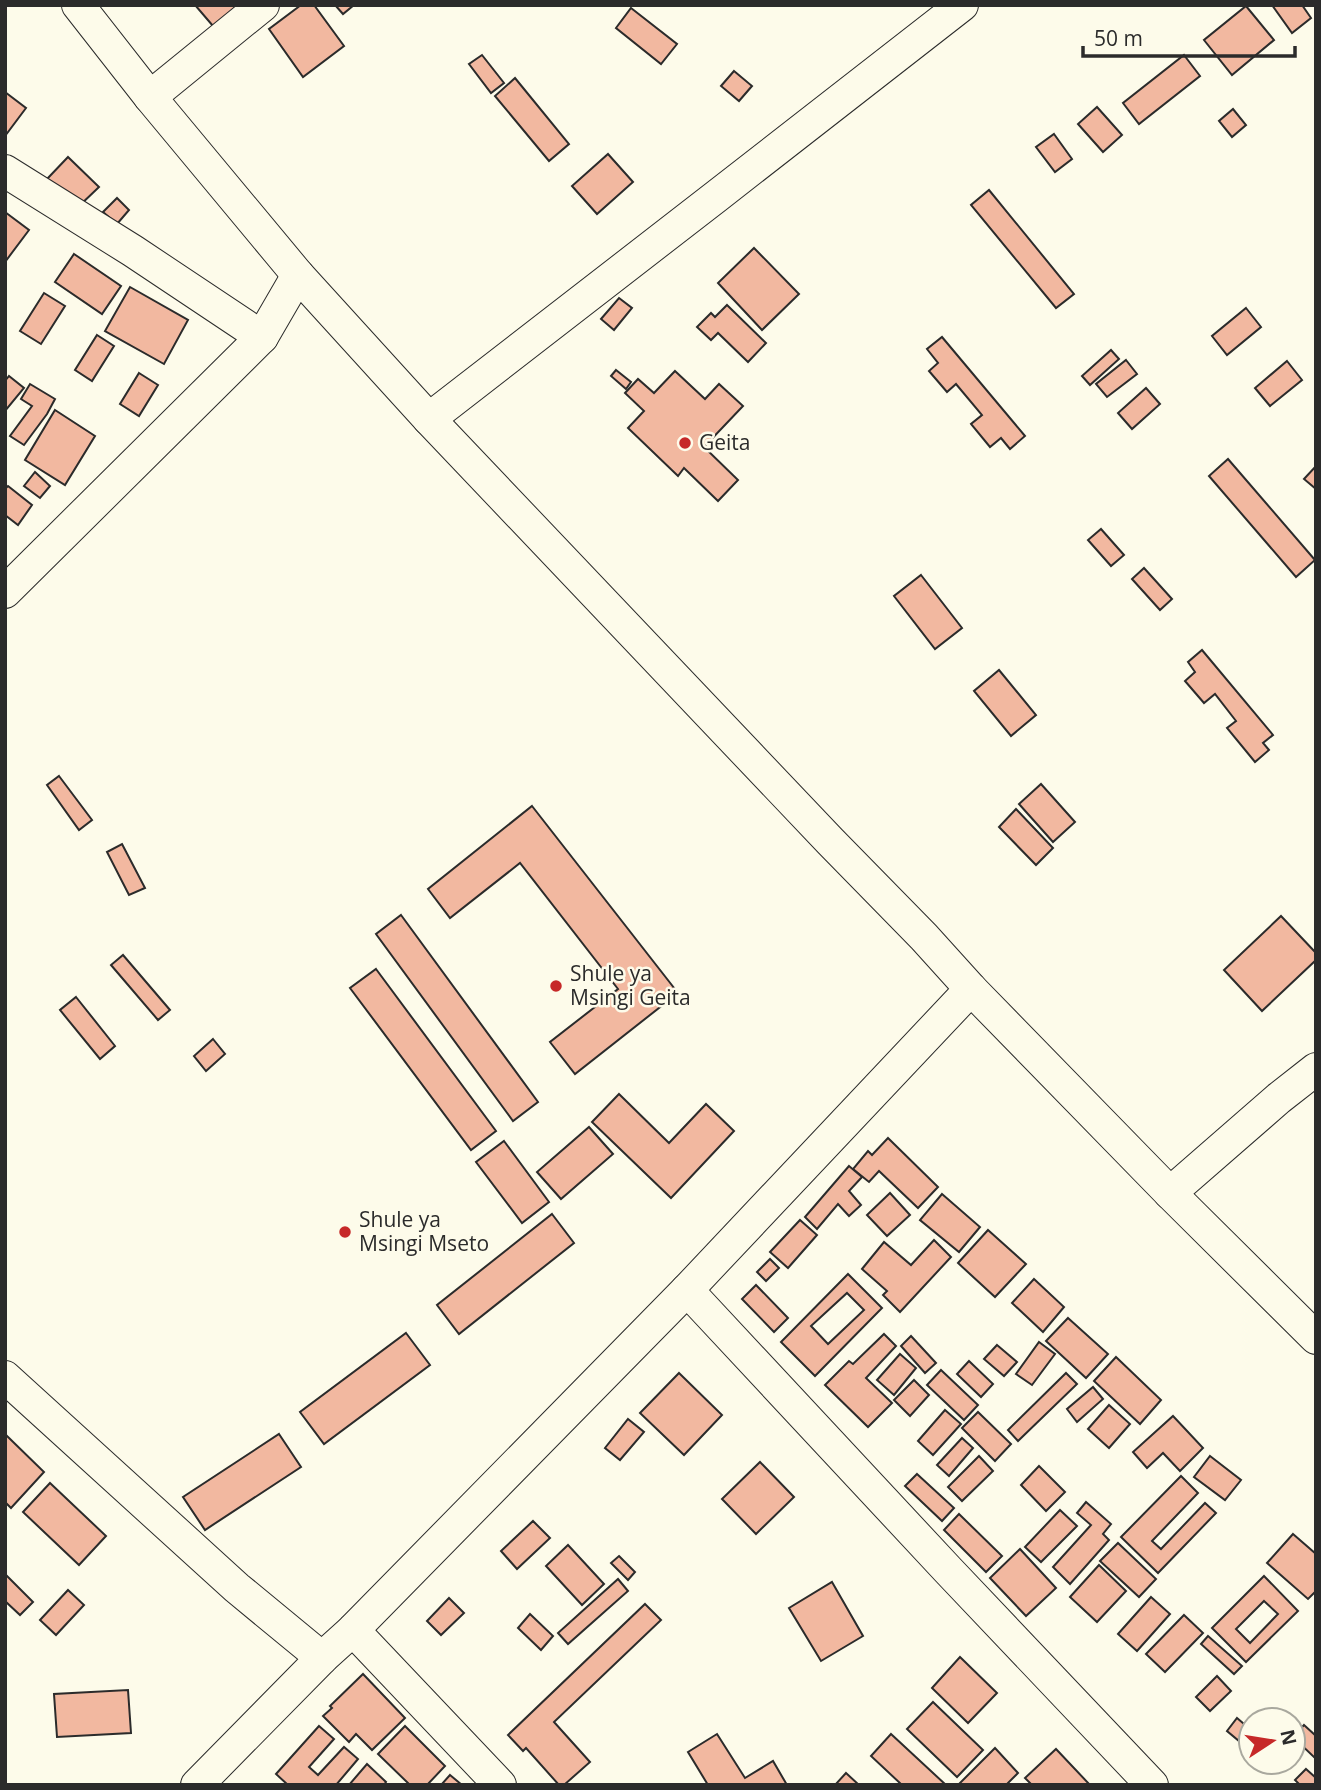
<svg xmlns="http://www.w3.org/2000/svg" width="1321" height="1790" font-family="'Open Sans',sans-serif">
	<rect width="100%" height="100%" fill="#fdfbea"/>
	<g fill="#f2b8a0" stroke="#2b2b2b" stroke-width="2" fill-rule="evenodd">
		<path d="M195,5h38l8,9 -22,19z"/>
		<path d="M301,5h13l30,41 -41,31 -34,-48z"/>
		<path d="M335,5h19l-11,9z"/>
		<path d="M1272,5h30l9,13 -19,15z"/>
		<path d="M1246,6l28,34 -42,35 -28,-35z"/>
		<path d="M631,8l46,36 -16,20 -45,-36z"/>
		<path d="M482,55l22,28 -13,10 -22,-29z"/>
		<path d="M1184,55l16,21 -61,48 -16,-21z"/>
		<path d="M734,71l18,15 -13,15 -18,-15z"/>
		<path d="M515,78l54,66 -20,17 -54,-65z"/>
		<path d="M5,92l21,16 -21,28z"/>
		<path d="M1097,107l25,28 -19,17 -25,-28z"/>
		<path d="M1233,109l13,16 -14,12 -13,-16z"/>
		<path d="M1054,134l18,25 -17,13 -19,-25z"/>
		<path d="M608,154l25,28 -36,32 -25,-28z"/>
		<path d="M68,157l31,30 -22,21 -30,-29z"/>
		<path d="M989,190l85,104 -18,14 -85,-103z"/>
		<path d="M117,198l12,12 -12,14 -14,-12z"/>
		<path d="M5,212l24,18 -24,32z"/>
		<path d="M754,248l45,46 -37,36 -44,-47z"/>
		<path d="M74,254l47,32 -19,28 -47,-32z"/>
		<path d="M130,287l58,33 -24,44 -59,-33z"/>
		<path d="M44,293l21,13 -24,38 -21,-13z"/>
		<path d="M619,298l13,10 -18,22 -13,-11z"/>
		<path d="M727,305l39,38 -18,19 -30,-29 -7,7 -14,-13 14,-14 4,4z"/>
		<path d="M1246,308l15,19 -34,28 -15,-19z"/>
		<path d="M97,335l17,11 -22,35 -17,-11z"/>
		<path d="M942,337l83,99 -15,13 -9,-11 -11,9 -19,-23 11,-9 -26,-31 -9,8 -18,-21 9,-8 -11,-14z"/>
		<path d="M1111,350l8,9 -29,26 -8,-9z"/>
		<path d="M1126,360l11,14 -30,23 -11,-13z"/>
		<path d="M1287,361l15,19 -32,26 -15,-18z"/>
		<path d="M616,370l15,12 -5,7 -15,-13z"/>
		<path d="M675,371l30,28 14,-15 24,22 -39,41 34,33 -20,21 -34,-33 -6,8 -50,-48 16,-17 -19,-18 13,-14 16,14z"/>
		<path d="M139,373l19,12 -19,31 -19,-12z"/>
		<path d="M9,376l15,12 -19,23v-30z"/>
		<path d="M30,384l25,15 -8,15 -23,31 -14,-9 22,-30 -11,-7z"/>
		<path d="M1146,388l14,16 -28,25 -14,-16z"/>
		<path d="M55,410l40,26 -30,49 -40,-25z"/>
		<path d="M1228,459l87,101 -19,17 -87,-101z"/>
		<path d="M1316,466v23l-12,-10z"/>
		<path d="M35,472l15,14 -10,12 -16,-12z"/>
		<path d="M8,486l24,19 -14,20 -13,-10v-26z"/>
		<path d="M1101,529l23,26 -13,11 -23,-26z"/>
		<path d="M1144,568l28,31 -12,11 -28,-31z"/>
		<path d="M921,575l41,53 -27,21 -41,-53z"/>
		<path d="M1202,650l71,85 -10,8 6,7 -14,12 -28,-34 9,-7 -21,-27 -11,9 -19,-22 10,-9 -7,-10z"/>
		<path d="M999,670l37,45 -25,21 -37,-45z"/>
		<path d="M59,776l33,44 -13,10 -32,-45z"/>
		<path d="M1041,784l34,38 -22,20 -34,-38z"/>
		<path d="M532,806l146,187 -103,81 -25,-32 68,-53 -98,-126 -70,55 -22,-29z"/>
		<path d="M1016,809l37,39 -17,17 -37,-38z"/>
		<path d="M122,844l23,44 -16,7 -22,-43z"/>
		<path d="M401,915l137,187 -25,19 -137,-187z"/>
		<path d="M1281,916l35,37v7l-54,51 -38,-41z"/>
		<path d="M123,955l47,55 -12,10 -47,-55z"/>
		<path d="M376,969l120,162 -25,19 -121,-162z"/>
		<path d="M76,997l39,49 -15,13 -40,-49z"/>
		<path d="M213,1039l12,15 -19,17 -12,-15z"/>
		<path d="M619,1094l50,49 37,-39 28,27 -63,67 -79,-76z"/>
		<path d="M589,1127l24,27 -52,45 -24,-27z"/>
		<path d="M888,1138l50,49 -20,21 -39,-37 -10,11 -16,-13 15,-18 4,4z"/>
		<path d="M504,1141l45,61 -27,21 -46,-61z"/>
		<path d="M849,1166l13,11 -13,14 12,14 -12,11 -11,-12 -21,25 -12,-12z"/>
		<path d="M890,1193l20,22 -23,21 -20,-21z"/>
		<path d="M942,1194l38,33 -21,25 -39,-32z"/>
		<path d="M552,1214l22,29 -115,91 -22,-29z"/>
		<path d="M800,1220l17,15 -29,33 -18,-16z"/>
		<path d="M988,1230l38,34 -31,33 -37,-34z"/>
		<path d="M934,1240l17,17 -51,55 -17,-17 4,-4 -25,-22 22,-27 27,23z"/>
		<path d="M770,1259l9,9 -13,13 -9,-9z"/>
		<path d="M848,1274l34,34 -67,68 -34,-34zM847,1293l17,17 -36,34 -17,-18z"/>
		<path d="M1034,1279l30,28 -21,25 -31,-29z"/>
		<path d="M756,1285l32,33 -14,14 -32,-33z"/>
		<path d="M1068,1318l40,36 -22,24 -40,-37z"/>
		<path d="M406,1333l24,32 -106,79 -24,-32z"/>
		<path d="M884,1334l12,12 -30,32 26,25 -24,24 -43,-42 24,-24 4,3z"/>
		<path d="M911,1336l25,27 -11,10 -24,-27z"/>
		<path d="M1039,1342l16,12 -23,31 -16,-11z"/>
		<path d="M997,1345l20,17 -13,14 -20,-17z"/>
		<path d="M900,1354l16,14 -22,27 -17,-15z"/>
		<path d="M1116,1357l45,43 -21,24 -46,-43z"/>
		<path d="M969,1361l24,23 -12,13 -24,-23z"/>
		<path d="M941,1370l37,35 -14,15 -37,-35z"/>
		<path d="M679,1373l43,42 -38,40 -44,-42z"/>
		<path d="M1066,1373l11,11 -59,57 -10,-11z"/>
		<path d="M914,1380l15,15 -19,21 -16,-16z"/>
		<path d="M1093,1387l10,12 -26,23 -10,-13z"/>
		<path d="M1109,1405l21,19 -21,24 -21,-19z"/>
		<path d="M945,1410l16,14 -28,31 -15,-14z"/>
		<path d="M978,1412l33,32 -16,17 -33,-33z"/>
		<path d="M1173,1416l30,32 -23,23 -17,-18 -16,15 -14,-16z"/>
		<path d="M628,1419l16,13 -24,28 -15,-12z"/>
		<path d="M279,1434l22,33 -96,63 -22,-33z"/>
		<path d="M7,1436l37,36 -33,36 -6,-6v-64z"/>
		<path d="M962,1438l11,10 -24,28 -12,-11z"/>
		<path d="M979,1456l14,15 -31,30 -14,-14z"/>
		<path d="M1210,1456l31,24 -16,20 -31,-23z"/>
		<path d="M760,1462l34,35 -38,37 -34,-35z"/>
		<path d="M1039,1466l26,26 -19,19 -25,-26z"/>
		<path d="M917,1474l37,34 -12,13 -37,-35z"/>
		<path d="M1181,1476l17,17 -46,48 9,8 44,-46 11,10 -58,60 -37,-36z"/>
		<path d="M50,1483l56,53 -27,29 -56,-53z"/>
		<path d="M1086,1502l25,22 -8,10 6,6 -39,44 -17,-17 38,-42 -14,-12z"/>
		<path d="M1060,1510l17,16 -36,36 -16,-15z"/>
		<path d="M959,1514l43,42 -16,16 -42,-42z"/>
		<path d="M533,1521l17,17 -33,31 -16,-18z"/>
		<path d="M1293,1534l23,20v37l-8,8 -41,-36z"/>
		<path d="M1118,1543l38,36 -17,18 -39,-36z"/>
		<path d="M568,1545l36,39 -22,21 -36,-39z"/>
		<path d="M1020,1549l36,39 -30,28 -36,-38z"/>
		<path d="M619,1556l16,16 -7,8 -17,-17z"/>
		<path d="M1099,1565l27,26 -29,31 -27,-25z"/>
		<path d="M5,1574l28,28 -13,13 -15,-14z"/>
		<path d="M1264,1576l34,35 -52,51 -34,-34zM1264,1601l14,13 -28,29 -14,-14z"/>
		<path d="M618,1579l10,12 -60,53 -10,-11z"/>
		<path d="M832,1582l31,54 -42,25 -32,-53z"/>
		<path d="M68,1590l16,15 -28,30 -16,-15z"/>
		<path d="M1151,1597l19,17 -33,37 -19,-17z"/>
		<path d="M449,1598l15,15 -23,22 -14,-14z"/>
		<path d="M645,1604l16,16 -107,102 36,40 -26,23h-5l-33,-37 -3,3 -15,-16z"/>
		<path d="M530,1614l23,22 -12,14 -23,-22z"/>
		<path d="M1184,1615l19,18 -38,39 -19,-18z"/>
		<path d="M1208,1636l34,30 -8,8 -33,-30z"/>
		<path d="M960,1657l37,36 -29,30 -36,-35z"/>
		<path d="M363,1674l42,44 -33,32 -16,-16 -7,8 -26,-26 9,-8 -2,-2z"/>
		<path d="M1217,1676l14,15 -21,20 -14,-14z"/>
		<path d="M128,1690l3,43 -74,4 -3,-43z"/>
		<path d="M933,1702l50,48 -26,27 -50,-48z"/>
		<path d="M1237,1718l14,12v21l-24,-20z"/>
		<path d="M1304,1725l12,11v23l-23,-22z"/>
		<path d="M319,1726l15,13 -25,28 9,8 26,-28 14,12 -22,26h-48l-12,-11z"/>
		<path d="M405,1726l40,40 -18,19h-17l-32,-31z"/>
		<path d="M717,1734l28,44 28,-17 14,24h-79l-20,-33z"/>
		<path d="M891,1734l55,51h-44l-31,-29z"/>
		<path d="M995,1748l23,25 -12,12h-48z"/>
		<path d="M1056,1749l34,36h-58l-7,-7z"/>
		<path d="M367,1764l19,18 -2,3h-35z"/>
		<path d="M1306,1769l10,9v7h-16l-5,-5z"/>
		<path d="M846,1773l13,12h-24z"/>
		<path d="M450,1775l12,10h-21z"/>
	</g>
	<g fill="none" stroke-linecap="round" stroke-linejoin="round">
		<g stroke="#2b2b2b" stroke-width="34">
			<g id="minor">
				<path d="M78,5l72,92 148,178 131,144 401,422 94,96 47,52 199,204 146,145"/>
				<path d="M150,97l113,-92"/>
				<path d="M5,171l128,80 129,86"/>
				<path d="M429,419c179,-137 355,-276 533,-414"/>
				<path d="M5,592l257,-255 36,-62"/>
				<path d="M1170,1193l109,-95 37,-29"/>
				<path d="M687,1290l261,280 204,215"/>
				<path d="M5,1377l232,211 85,70"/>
				<path d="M353,1630l147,155"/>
				<path d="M197,1785l125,-127 31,-28 334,-340 284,-301"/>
			</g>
		</g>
		<use href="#minor" stroke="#fdfbea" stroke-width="32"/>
	</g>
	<g fill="#c62828" stroke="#fdfbea" stroke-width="2.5">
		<circle cx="685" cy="443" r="7"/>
		<circle cx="556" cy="986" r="7"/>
		<circle cx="345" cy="1232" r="7"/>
	</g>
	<g text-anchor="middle" stroke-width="5" stroke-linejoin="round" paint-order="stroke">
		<g font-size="21" fill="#2b2b2b" stroke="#fdfbea" text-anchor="start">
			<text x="699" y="450">Geita</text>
			<text x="570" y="981">Shule ya<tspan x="570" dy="24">Msingi Geita</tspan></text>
			<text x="359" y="1227">Shule ya<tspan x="359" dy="24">Msingi Mseto</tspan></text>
		</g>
	</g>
	<rect width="1321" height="1790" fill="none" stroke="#2b2b2b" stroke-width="14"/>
	<g transform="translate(1272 1741) rotate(78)"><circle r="33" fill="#fdfbea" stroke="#a9a89e" stroke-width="2"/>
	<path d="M0-5L12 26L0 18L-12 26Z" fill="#c62828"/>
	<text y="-10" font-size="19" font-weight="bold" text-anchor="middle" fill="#2b2b2b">N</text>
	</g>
	<path d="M1083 46v10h212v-10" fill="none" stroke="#2b2b2b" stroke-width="3.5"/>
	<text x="1094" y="46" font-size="21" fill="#2b2b2b" stroke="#fdfbea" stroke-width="5" paint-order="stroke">50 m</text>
</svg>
